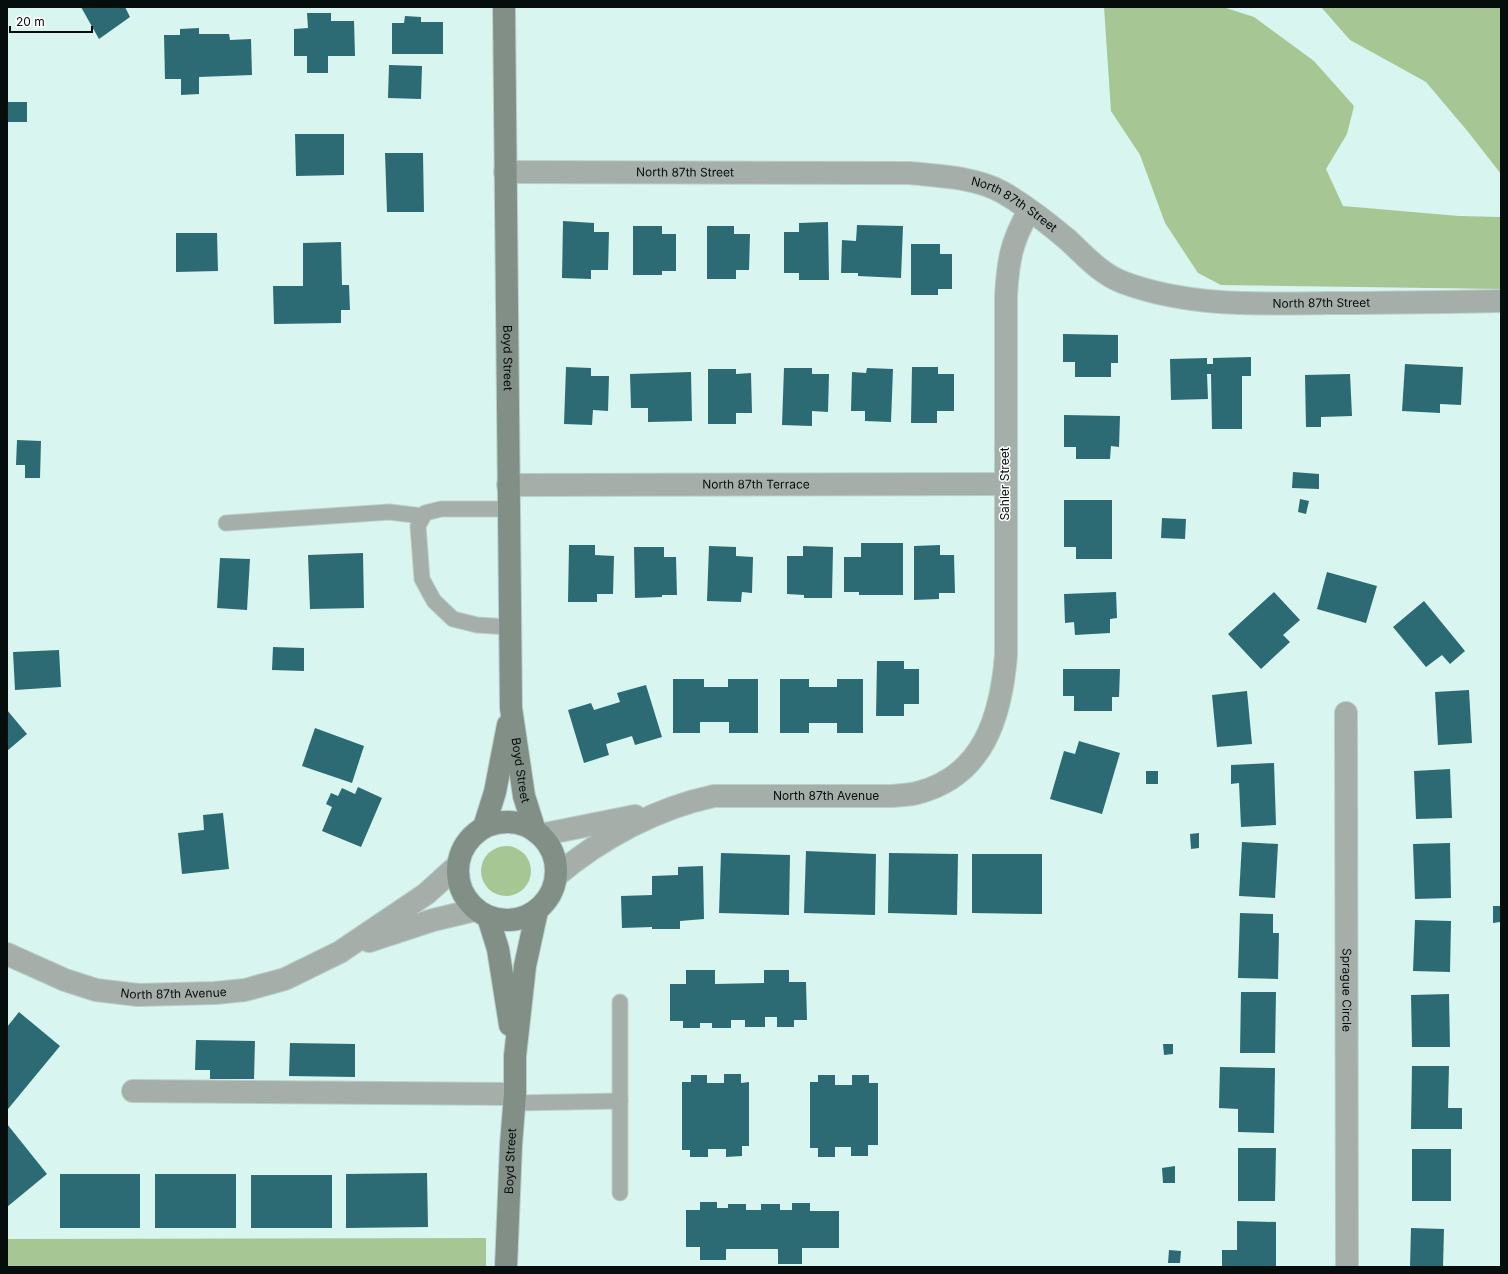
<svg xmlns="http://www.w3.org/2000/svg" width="1508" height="1274" font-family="Inter,sans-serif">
	<rect width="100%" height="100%" fill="#d9f5f0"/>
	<g fill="#a6c794">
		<path d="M1104,7h119l31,10 60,44 40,45 -7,28 -21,35 17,37 116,10 42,1v72l-280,-4 -23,-12 -33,-50 -25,-68 -29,-44z"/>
		<path d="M1321,7h180v167l-32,-41 -43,-51 -76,-42z"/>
		<circle cx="506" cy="871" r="25"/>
		<path d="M486,1238v29h-479v-28z"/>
	</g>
	<g fill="#2c6b73">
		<path d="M81,7h44l5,10 -31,22z"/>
		<path d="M307,13h24v8h23l1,35h-27v17h-21v-17h-13v-27l14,-1z"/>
		<path d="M405,16l16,1v5h22v32h-51v-31h12z"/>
		<path d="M199,28v6h30l1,6 21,-1 1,36 -53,2v17l-18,1v-16h-16l-1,-44h16v-6z"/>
		<path d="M389,65l33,1 -1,33 -33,-1z"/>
		<rect x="7" y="102" width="20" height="20"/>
		<path d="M295,134h49v41l-48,1z"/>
		<path d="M385,153h38l1,59h-37z"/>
		<path d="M563,221l31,2v9h15l-1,38h-17v9l-29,-1z"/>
		<path d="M828,222l1,58h-30v-7h-15v-41h15v-9z"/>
		<path d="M857,225l46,1 -2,52 -43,-2v-3h-17l1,-33 14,1z"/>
		<path d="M633,226h29v8h14v37h-14v4h-29z"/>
		<path d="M707,226h27v8h16l-1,36h-13v9h-29z"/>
		<path d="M176,233h41l1,38 -42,1z"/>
		<path d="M341,242l1,43h7l1,25h-9v13l-67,1 -1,-38h30v-43z"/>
		<path d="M911,244h29v10h12v35h-14v6h-27z"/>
		<path d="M1063,334l55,1v28h-7v14h-36v-15h-12z"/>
		<path d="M1251,357v19h-9v53h-30l-1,-55h-4l1,25 -37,1 -1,-41 37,-1v6h6v-6z"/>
		<path d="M1405,364l58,3 -2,38 -21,-1v9l-38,-2z"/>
		<path d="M566,367l25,1v8h18l-1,35 -15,-1 -1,15 -28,-1z"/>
		<path d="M912,367h26v7h16v37h-17v12h-26z"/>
		<path d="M784,368h28v6h17l-1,38 -16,-1v15l-30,-1z"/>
		<path d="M867,368l26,1 -2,53 -26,-1v-10h-14l1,-39 14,1z"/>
		<path d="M708,369h28v5l15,-1 1,40h-16v11h-28z"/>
		<path d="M691,372l1,49 -44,1v-14h-17l-1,-34z"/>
		<path d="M1350,374l2,42 -31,1v10h-15l-1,-52z"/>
		<path d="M1064,415l56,1 -1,31 -8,-1 -1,13h-34v-12h-12z"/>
		<path d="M17,440l24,1 -1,37h-15v-13h-9z"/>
		<path d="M1293,472l26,2v15l-27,-1z"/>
		<path d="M1300,499l9,2 -3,13 -8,-2z"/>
		<path d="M1064,500h48v59h-36v-12h-12z"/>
		<path d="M1162,518l24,1 -1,20 -24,-1z"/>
		<path d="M861,543h42v52h-44v-3h-15v-35h17z"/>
		<path d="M569,545h26v10l19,1 -1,38h-16v8h-29z"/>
		<path d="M940,545v10h14l1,38h-16v6l-25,1v-54z"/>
		<path d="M709,546l27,1v9l17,1 -1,36 -10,-1 -1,10 -34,-1z"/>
		<path d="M803,546l30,1 -1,51h-28v-3l-17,-1v-38h16z"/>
		<path d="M634,547h30v10h12l1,38h-15v2l-27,1z"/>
		<path d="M363,553l1,55 -54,1 -2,-54z"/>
		<path d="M220,558l30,1 -3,51 -30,-2z"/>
		<path d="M1327,572l50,14 -11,37 -49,-14z"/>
		<path d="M1116,592l1,26 -7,1v14l-35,2 -1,-13 -9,1 -1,-29z"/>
		<path d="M1274,592l26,28 -17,15 7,7 -29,27 -33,-35z"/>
		<path d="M1424,601l41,50 -15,13 -8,-9 -16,12 -33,-40z"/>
		<path d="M273,647l31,1v23l-32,-1z"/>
		<path d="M59,650l2,37 -46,3 -2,-38z"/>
		<path d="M877,661h27v8h15v35h-15v12h-28z"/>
		<path d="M1063,669h57l-1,28h-7v14h-38v-15h-11z"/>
		<path d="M673,679h31v8h24v-8h30v54h-29v-11h-29v11h-27z"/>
		<path d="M780,679h29v8h28v-8h26v54h-26v-10h-28v10h-29z"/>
		<path d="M646,685l16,52 -27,8 -3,-9 -26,8 3,11 -25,8 -16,-53 23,-7 3,7 26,-8 -3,-9z"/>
		<path d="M1469,690l3,53 -34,2 -3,-53z"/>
		<path d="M1247,691l5,53 -35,3 -5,-52z"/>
		<path d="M7,710l20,24 -20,17z"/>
		<path d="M315,728l49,18 -12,37 -50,-17z"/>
		<path d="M1079,741l41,12 -18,61 -52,-15 14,-48 11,3z"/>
		<path d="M1274,763l2,62 -35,2 -2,-44 -8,1v-19z"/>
		<path d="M1450,769l2,49 -36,1 -2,-48z"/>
		<rect x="1146" y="771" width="12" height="13"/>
		<path d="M358,787l24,11 -21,49 -39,-16 10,-24 -6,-3 5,-11 7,3 4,-8 13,6z"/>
		<path d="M223,813l6,56 -47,5 -4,-41 26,-3 -1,-15z"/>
		<path d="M1199,833v15l-8,1 -1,-15z"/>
		<path d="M1242,842l36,2 -3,54 -36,-2z"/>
		<path d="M1450,843l1,55 -36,1 -2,-55z"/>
		<path d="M806,851l70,3 -1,61 -71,-2z"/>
		<path d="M721,853l69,2 -1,60 -70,-2z"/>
		<path d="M889,853l69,1 -1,61 -69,-2z"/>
		<path d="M972,854h70v60l-70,-1z"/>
		<path d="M703,866l1,53 -24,2v8h-28v-2l-30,1 -1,-32 31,-1v-19l26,-1v-8z"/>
		<path d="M1493,906h7v16l-7,1z"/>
		<path d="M1240,913l33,1v19h6l-1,46 -40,-1z"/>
		<path d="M1415,920l36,1 -1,51 -37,-1z"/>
		<path d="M686,970h29v14l49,-1v-13h25v12h17l1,38h-13v7h-17v-10h-12v10h-20v-7h-14v8h-19v-5h-12v5h-17v-7h-13v-37h16z"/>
		<path d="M1241,992h35l-1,61h-35z"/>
		<path d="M1449,994l1,53h-38l-1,-52z"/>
		<path d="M19,1012l41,34 -52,63 -1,-82z"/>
		<path d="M196,1040l59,1 -1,38h-44v-9h-15z"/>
		<path d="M290,1043l65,1v33l-66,-1z"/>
		<path d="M1163,1044h10v10l-9,1z"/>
		<path d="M1412,1066h37l-1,42h14v21h-51z"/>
		<path d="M1220,1067l55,1 -1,65 -36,-1v-23l-19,-1z"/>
		<path d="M724,1074h17v9l8,-1v64h-7v10l-16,1v-8h-18v8h-18v-7h-8v-68h9v-7h16v8h17z"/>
		<path d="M818,1075h17v10h17v-10h17v8h9v62h-10v11h-17v-9h-16v10h-17v-9h-8v-66h8z"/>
		<path d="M7,1124l40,50 -40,33z"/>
		<path d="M1238,1148h38l-1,53h-37z"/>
		<rect x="1412" y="1149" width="39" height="52"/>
		<path d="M1175,1166v17h-12l-1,-15z"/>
		<path d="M427,1173l1,54 -82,1v-54z"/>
		<rect x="60" y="1174" width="80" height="54"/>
		<rect x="155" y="1174" width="81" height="54"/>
		<rect x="251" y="1175" width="81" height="53"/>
		<path d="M700,1202h17v6h11v-4h18v6h15v-6h19v6h12v-7h18v8h29v37h-37v16h-24v-15h-52v11h-26v-13h-14v-37h14z"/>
		<path d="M1237,1221l39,1v45h-54v-17h15z"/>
		<path d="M1411,1228l33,1 -1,38h-33z"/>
		<path d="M1169,1250l12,1 -1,12h-12z"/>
	</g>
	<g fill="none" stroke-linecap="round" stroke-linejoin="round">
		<g stroke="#b7d0cc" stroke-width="17">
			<g id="lane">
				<path d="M509,509h-68l-16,4 -7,13 4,53 12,22 19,18 24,6 33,2"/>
				<path d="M226,523l163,-11 34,4"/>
				<path d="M620,1002v191"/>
				<path d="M514,1103l106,-2"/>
			</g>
		</g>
		<g stroke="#b7d0cc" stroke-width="24">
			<g id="street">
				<path id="s1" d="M505,172l404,1c30,3 66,4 93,19 21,12 47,32 66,48 16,15 33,34 54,42 66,25 137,22 206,21 57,0 115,-1 173,-2"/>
				<path id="s2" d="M508,485l497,-1"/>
				<path id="s3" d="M1346,713l1,554"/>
				<path d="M540,835l95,-19"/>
				<path id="s4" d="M556,876c45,-38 101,-68 158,-80h178c8,-1 17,-1 25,-3 67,-17 84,-77 89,-138v-359c2,-35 5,-54 23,-85"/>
				<path d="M369,941l64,-21 42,-10"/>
				<path id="s5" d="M7,954l58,26 31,10 42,5 77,-2 30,-3 40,-11 55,-27 86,-58 31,-28"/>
				<path d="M133,1091l382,3"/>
			</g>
		</g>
		<g stroke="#b7d0cc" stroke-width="24">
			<g id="secondary">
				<path id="s6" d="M504,7l7,701 13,88 11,35"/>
				<circle cx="507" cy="871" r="49"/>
				<path d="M484,827l11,-35 13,-67"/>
				<path d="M488,917l10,32 12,76"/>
				<path id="s7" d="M506,1267l5,-122 4,-51v-38l10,-90 12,-55"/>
			</g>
		</g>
		<use href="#lane" stroke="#a5aea8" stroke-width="15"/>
		<use href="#street" stroke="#a5aea8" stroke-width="22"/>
		<use href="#secondary" stroke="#818f87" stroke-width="22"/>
	</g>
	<g text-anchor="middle" stroke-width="3" stroke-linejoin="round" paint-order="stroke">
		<g font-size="12" fill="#050e0d" stroke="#fff">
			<text dy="4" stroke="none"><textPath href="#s1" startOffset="180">North 87th Street</textPath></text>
			<text dy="4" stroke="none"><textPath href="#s1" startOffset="516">North 87th Street</textPath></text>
			<text dy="4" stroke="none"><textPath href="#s1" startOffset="852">North 87th Street</textPath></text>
			<text dy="4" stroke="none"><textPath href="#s6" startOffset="351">Boyd Street</textPath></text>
			<text transform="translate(1005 484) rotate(-90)" y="4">Sahler Street</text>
			<text dy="4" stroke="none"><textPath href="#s2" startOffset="248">North 87th Terrace</textPath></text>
			<text dy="4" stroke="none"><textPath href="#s6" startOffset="764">Boyd Street</textPath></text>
			<text dy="4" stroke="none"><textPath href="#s4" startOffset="291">North 87th Avenue</textPath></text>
			<text dy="4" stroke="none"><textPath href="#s3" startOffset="277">Sprague Circle</textPath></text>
			<text dy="4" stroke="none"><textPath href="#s5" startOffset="174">North 87th Avenue</textPath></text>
			<text dy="4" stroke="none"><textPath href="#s7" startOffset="106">Boyd Street</textPath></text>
		</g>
	</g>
	<rect width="1508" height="1274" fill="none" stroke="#050e0d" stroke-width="16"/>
	<path d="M10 26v6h82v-6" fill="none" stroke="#050e0d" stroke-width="2"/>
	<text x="16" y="26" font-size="12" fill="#050e0d" stroke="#ffffff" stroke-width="3" paint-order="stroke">20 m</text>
</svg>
